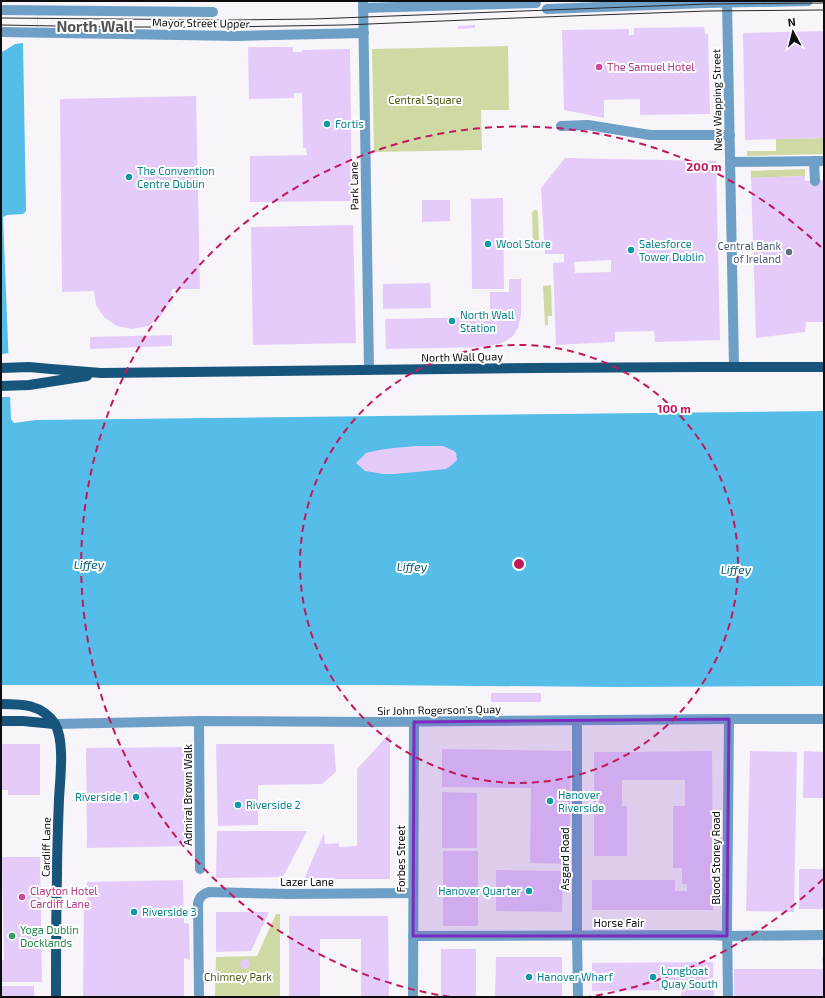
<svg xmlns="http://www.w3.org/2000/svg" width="825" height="998" font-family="'Exo 2',sans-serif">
	<rect width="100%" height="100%" fill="#f8f5fa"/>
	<g fill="#cfd9a3">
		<path d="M508,46l1,64h-28l1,40 -108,2 -2,-103z"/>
		<path d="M824,138v16l-77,2v-5h29v-12z"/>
		<path d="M805,169v7l-54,2v-7z"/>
		<path d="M535,210h2l1,2 1,32 -1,2 -2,1 -3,-2 -1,-32 1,-2z"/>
		<path d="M551,285l1,31h-4v9l-3,1 -2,-40z"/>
		<path d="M276,914h4v83h-65l1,-40 41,-1z"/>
	</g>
	<path fill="#55bde8" d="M1,1h36l1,42h-15l3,168 -3,3 -16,1 -4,2 8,202 3,4 22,-3 788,-9v275l-208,1 -243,-2h-372z"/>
	<g fill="#f8f5fa">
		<path d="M1,1h36l1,42h-15l-8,1 -11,7 -3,1z"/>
		<path d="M10,353l2,44h-11v-43z"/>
	</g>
	<g fill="#e5cbf9" fill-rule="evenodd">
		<path d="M475,25v3l-17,1v-3z"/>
		<path d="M704,27l1,7h3l2,80 -70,1v-16l-36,1v18l-40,-8 -2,-80 67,-1v6h5v-7z"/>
		<path d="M824,31v107l-79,2 -2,-107z"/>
		<path d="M248,47h45v5h9v-2l48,-1 2,152 -102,1v-46l57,-1 -1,-7h-3l-1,-55h-8v5l-45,1z"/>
		<path d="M196,96l4,193h-28l-3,15 -9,13 -12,9 -16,3 -15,-3 -13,-9 -8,-12 -2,-14 -32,1 -2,-193z"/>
		<path d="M565,158l151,3 4,179 -65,2 -1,-11 -39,1v10l-59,3 -3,-82 11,-1v-8h-19l-4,-66zM611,260v12l-36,1 -1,-11z"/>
		<path d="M805,176v5l19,-1v142h-18l-1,10 -49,6 -5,-160z"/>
		<path d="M503,198l1,91h-32l-1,-90z"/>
		<path d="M422,200h28v21l-28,1z"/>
		<path d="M353,225l3,118 -103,2 -2,-118z"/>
		<path d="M509,279h12v36l-3,13 -5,8 -7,5 -7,3 -7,1 -2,2 -104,2 -1,-30 105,-2v-25h19z"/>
		<path d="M430,283l1,25 -48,1v-25z"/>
		<path d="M172,335v11l-82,3v-12z"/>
		<path d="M416,446h27l11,5 2,2 1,7 -4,4 -7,5 -51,5h-12l-18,-3 -9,-8 10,-10 13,-3 15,-2z"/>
		<rect x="491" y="693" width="50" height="9"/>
		<path d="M390,733v146h-86l20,-46 1,11 14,-1v4l18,-1v-77z"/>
		<path d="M1,744h39v51h-32v-5h-7z"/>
		<path d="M216,744h118l2,28 -14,12 -64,1v40l-40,1z"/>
		<path d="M185,747l2,99 -100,2 -1,-100z"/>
		<path d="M442,749l129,2 -2,113 -39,-1 1,-75 -89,-1z"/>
		<path d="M712,751l1,159h-121v-30h83v11h12v-7h-5v-16h-9v-62h12v-26h-63v26h5v50h-33v-104h39z"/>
		<path d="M750,751l47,1 -3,160 -48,-1z"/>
		<path d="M804,751l20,1v46h-21z"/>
		<path d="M442,792l35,1v55h-35z"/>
		<path d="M217,831h90l-24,46 -67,1z"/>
		<rect x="443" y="851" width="35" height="75"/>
		<path d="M2,857h38l2,125h-41v-22h3z"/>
		<rect x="799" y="869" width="25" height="40"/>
		<path d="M496,870l67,1 -1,41 -66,-1z"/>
		<path d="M183,880l1,43 5,1 1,36 -6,-2v39h-101l1,-97 3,2v-20z"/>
		<path d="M216,912h53l-18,39 -35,1z"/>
		<path d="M289,916h99l1,81h-28v-58h-41v58h-31z"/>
		<rect x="441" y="949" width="35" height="48"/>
		<path d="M496,957h66v40h-67z"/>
		<path d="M822,957h2v40h-90v-28h89z"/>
		<circle cx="245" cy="964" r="5"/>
		<path d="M713,962l1,35h-33v-7l-89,1v-28z"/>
		<rect x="1" y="986" width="33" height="11"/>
	</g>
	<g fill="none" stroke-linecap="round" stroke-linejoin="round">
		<g stroke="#6ea0c7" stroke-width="10">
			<path d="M363,1l6,369"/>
			<path d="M727,1l7,366"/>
			<path d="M363,8l173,-5"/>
			<path d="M547,9l160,-6 101,-2"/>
			<path d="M1,10l212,2"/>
			<path d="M1,32l236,4 127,-3"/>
			<path d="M561,126l27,-1 62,10h80"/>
			<path d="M814,161l1,20"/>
			<path d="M730,162l94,-1"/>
			<path d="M199,721l1,148"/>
			<path d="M577,721v214l1,62"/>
			<path d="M54,724l145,-3 173,1 357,-3h95"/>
			<path d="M413,936l296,-1 18,1 97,-1"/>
			<path d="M199,997l-1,-94c2,-7 5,-9 11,-11l79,2 125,-1"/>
			<path d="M413,997l1,-275"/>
			<path d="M728,997l-1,-73 2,-205"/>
		</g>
		<g stroke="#18557c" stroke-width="10">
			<path d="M1,368l28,-1 22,2 50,4 433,-5 166,-1h124"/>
			<path d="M1,386l28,-1 58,-9"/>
			<path d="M1,704c21,0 41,0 54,20 10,17 5,55 4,75 -1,26 -2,51 -2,76 -1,41 -1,81 -1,122"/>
			<path d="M1,721h22l31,3"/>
		</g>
		<g stroke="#2a292b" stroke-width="1">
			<path d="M1,18l230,2 82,-1 394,-15 117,-1"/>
			<path d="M1,25l113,2h108l122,-2 172,-7 191,-7 117,-1"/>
		</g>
	</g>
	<path fill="#7b2cbf" fill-opacity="0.2" stroke="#7b2cbf" stroke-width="3" stroke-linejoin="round" d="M729,719l-2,217h-314l1,-214z"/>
	<g fill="none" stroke="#c2185b" stroke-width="2" stroke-dasharray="7 5">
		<circle cx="519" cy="564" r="219"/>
		<path d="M823 879A438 438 0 0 1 588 997M450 997A438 438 0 1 1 823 249"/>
	</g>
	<g fill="#d1479c" stroke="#fff" stroke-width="1.5">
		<circle cx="599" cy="67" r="4"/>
		<circle cx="22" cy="897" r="4"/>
	</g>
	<g fill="#0f9aa8" stroke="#fff" stroke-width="1.5">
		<circle cx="327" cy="124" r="4"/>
		<circle cx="129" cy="177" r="4"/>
		<circle cx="488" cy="244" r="4"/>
		<circle cx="631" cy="250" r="4"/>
		<circle cx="452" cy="321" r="4"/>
		<circle cx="136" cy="797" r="4"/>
		<circle cx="550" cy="801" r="4"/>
		<circle cx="238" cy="805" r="4"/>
		<circle cx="529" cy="891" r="4"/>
		<circle cx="134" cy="912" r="4"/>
		<circle cx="529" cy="977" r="4"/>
		<circle cx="653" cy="977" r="4"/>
	</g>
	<circle fill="#5c6f8a" stroke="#fff" stroke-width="1.5" cx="789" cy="252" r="4"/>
	<circle fill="#2e9e5b" stroke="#fff" stroke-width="1.5" cx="12" cy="936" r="4"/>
	<g text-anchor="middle" stroke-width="4" stroke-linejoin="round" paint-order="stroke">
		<g font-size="11" fill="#0d0c0e" stroke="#fff">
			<text transform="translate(201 23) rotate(1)" y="4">Mayor Street Upper</text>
			<text transform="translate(717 100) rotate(-91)" y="4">New Wapping Street</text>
			<text transform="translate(354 186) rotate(-91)" y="4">Park Lane</text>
			<text transform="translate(462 357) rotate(-1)" y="4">North Wall Quay</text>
			<text transform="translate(439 710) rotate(-1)" y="4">Sir John Rogerson's Quay</text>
			<text transform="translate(188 795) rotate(-90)" y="4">Admiral Brown Walk</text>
			<text transform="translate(46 847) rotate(-89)" y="4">Cardiff Lane</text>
			<text transform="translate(716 858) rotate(-90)" y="4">Blood Stoney Road</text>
			<text transform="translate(401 859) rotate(-90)" y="4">Forbes Street</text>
			<text transform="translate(565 859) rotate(-90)" y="4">Asgard Road</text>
			<text x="307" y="886">Lazer Lane</text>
			<text x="619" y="927">Horse Fair</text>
		</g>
		<g font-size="11" fill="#b23c85" stroke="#fff" text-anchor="start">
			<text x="607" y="71">The Samuel Hotel</text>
			<text x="30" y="895">Clayton Hotel<tspan x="30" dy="13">Cardiff Lane</tspan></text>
		</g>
		<g font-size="11" fill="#535b1b" stroke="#fff">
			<text x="425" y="104">Central Square</text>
			<text x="238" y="981">Chimney Park</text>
		</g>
		<g font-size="11" fill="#0d838f" stroke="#fff" text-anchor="start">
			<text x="335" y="128">Fortis</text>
			<text x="137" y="175">The Convention<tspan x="137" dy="13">Centre Dublin</tspan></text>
			<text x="496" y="248">Wool Store</text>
			<text x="639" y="248">Salesforce<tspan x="639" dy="13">Tower Dublin</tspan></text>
			<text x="460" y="319">North Wall<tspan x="460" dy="13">Station</tspan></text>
			<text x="558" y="799">Hanover<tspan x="558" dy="13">Riverside</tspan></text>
			<text x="128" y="801" text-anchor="end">Riverside 1</text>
			<text x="246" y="809">Riverside 2</text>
			<text x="521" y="895" text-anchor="end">Hanover Quarter</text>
			<text x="142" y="916">Riverside 3</text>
			<text x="661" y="975">Longboat<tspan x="661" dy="13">Quay South</tspan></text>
			<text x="537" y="981">Hanover Wharf</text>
		</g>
		<g font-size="11" fill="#4e5e75" stroke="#fff" text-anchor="end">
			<text x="781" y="250">Central Bank<tspan x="781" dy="13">of Ireland</tspan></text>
		</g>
		<g font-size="11" fill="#27864d" stroke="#fff" text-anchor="start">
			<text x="20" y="934">Yoga Dublin<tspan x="20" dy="13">Docklands</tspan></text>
		</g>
		<g font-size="12" font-style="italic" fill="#005a77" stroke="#fff">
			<text x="89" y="569">Liffey</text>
			<text x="412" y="571">Liffey</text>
			<text x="736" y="574">Liffey</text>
		</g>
		<g font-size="15" font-weight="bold" fill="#555357" stroke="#fff">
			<text x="95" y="32">North Wall</text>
		</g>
	</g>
	<circle cx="519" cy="564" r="6" fill="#c2185b" stroke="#fff" stroke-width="2"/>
	<g font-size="12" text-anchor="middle" font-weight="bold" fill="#c2185b" stroke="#fff" stroke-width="4" stroke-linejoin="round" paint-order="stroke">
		<text x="704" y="171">200 m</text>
		<text x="674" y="413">100 m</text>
	</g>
	<rect width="825" height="998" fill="none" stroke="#0d0c0e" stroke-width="4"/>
	<g transform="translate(793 32) rotate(353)" stroke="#ffffff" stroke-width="3" paint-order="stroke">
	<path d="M0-3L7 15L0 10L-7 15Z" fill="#0d0c0e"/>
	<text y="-6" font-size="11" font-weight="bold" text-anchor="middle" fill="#0d0c0e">N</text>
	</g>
</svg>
